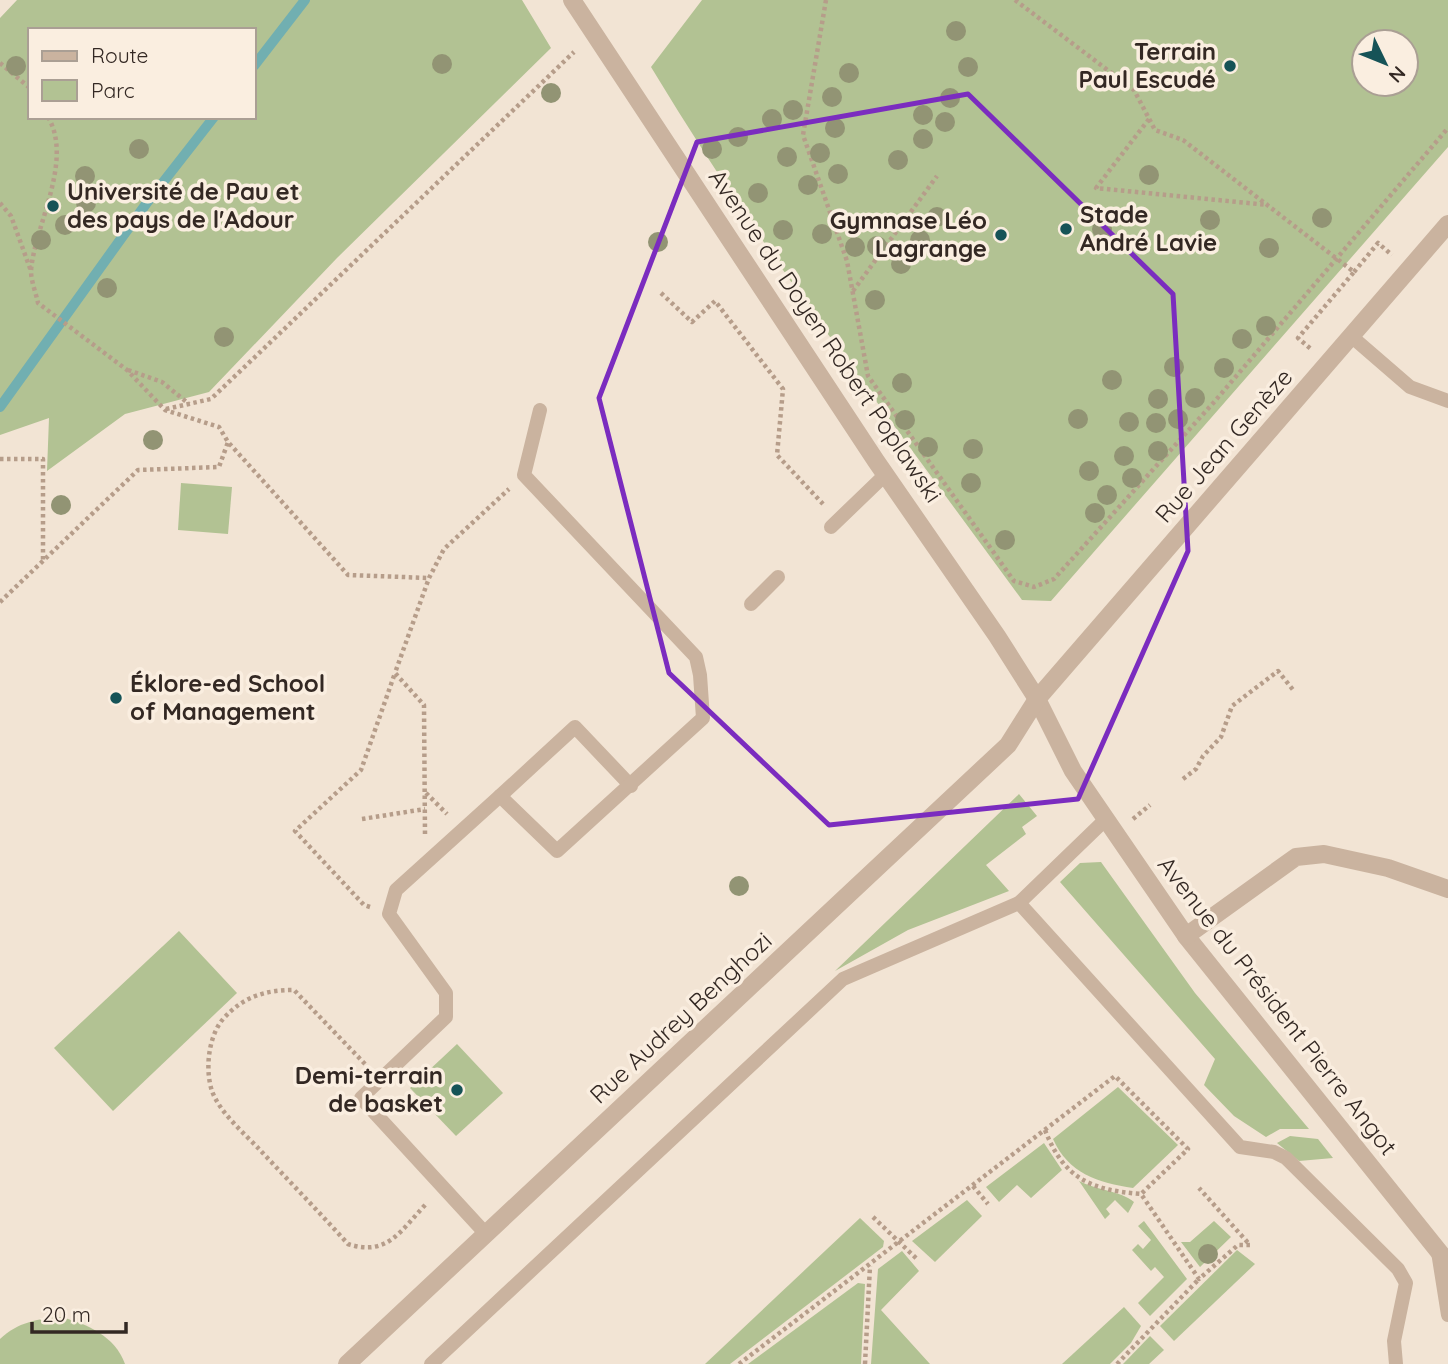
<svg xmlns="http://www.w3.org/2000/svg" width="1448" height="1364" font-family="Quicksand,sans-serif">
	<rect width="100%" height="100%" fill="#f2e4d4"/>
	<g fill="#b2c293" fill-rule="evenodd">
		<path d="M17,0h505l29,48 -214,210 -128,134 -84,22 -78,57 2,-53 -49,17v-417zM30,30h224v87h-224z"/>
		<path d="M702,0h746v147l-397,454 -29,-1c-128,-175 -259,-347 -371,-533zM1364,42h42v42h-42z"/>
		<path d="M181,483l51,4 -4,47 -50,-4z"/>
		<path d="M1019,794l18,22 -15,11 4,7 -40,31 23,26 -101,39 -73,41z"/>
		<path d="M1101,862l94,131 114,136h-29l-14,8 -32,-21 -30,-31 11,-26 -155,-177 20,-19z"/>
		<path d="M179,931l58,62 -124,118 -59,-63z"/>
		<path d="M457,1044l46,49 -47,43 -46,-48z"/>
		<path d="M1118,1087l60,58 -45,43c-35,-5 -65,-15 -80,-49z"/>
		<path d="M1290,1136l28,3 15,19 -34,3 -22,-18z"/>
		<path d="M1044,1143l18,27 -31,28 -14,-13 -18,17 -13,-15z"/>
		<path d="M1079,1181c17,9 42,10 55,21l-6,11 -13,-13 -9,9 4,5 -5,5z"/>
		<path d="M967,1200l15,16 -47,46 -23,-21z"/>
		<path d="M860,1218l24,23 -1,6 -153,117h-25z"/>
		<path d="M1144,1221l43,58 -37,37 -12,-13 26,-26 -9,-10 -4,4 -19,-21 6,-6 5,5 8,-9 -13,-14z"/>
		<path d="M1214,1221l17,16 -31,30 -19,-25h9z"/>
		<path d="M1237,1250l18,14 -81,77 -14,-15z"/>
		<path d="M902,1251l17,20 -38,39 49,54h-59l7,-95z"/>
		<path d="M858,1283l7,1 -4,80h-113z"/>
		<path d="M1124,1307l17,19 -10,17 -21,21h-48z"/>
		<path d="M61,1317c26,7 54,19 64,47h-125v-25c18,-17 37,-20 61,-22z"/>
		<path d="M1150,1336l14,14 -15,14h-26z"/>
	</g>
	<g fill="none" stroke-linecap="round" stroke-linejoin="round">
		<g stroke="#71afb1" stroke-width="10">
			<path d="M254,66l51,-66"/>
			<path d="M0,407l146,-203 68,-87"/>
		</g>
		<g stroke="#b69d8a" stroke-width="4.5" stroke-dasharray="3.5 3.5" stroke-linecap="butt">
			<path d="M826,0l-23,135 44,126 21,115 146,205 20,6 20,-8 161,-178 233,-273"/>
			<path d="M1015,0l119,90 21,40 28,10 171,132 -56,66 13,11"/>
			<path d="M0,63l30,25"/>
			<path d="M48,117c26,44 -14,110 -17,154 0,10 5,22 7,32l89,67 38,40 54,17 9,15 120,133 81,3"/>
			<path d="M1149,119l-53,69 172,17"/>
			<path d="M0,203l11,13 20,55"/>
			<path d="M1354,272l24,-29 14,12"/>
			<path d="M853,291l84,-115"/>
			<path d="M661,293l31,29 23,-21 68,88 -6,66 46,49"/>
			<path d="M128,370l34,12 27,22"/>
			<path d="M166,409l45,-10 363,-347"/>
			<path d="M0,459h43v102"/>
			<path d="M0,602l138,-132 81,-3 9,-25"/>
			<path d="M1183,779l13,-10 7,-13 18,-19 11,-31 46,-35 16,20"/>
			<path d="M426,793l21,21"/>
			<path d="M362,819l63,-10"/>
			<path d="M1133,819l17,-14"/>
			<path d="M425,834l-1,-129 -29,-32 34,-95 15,-29 65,-60"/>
			<path d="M370,907l-6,-2 -69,-74 66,-61 34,-97"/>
			<path d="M365,1064l-71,-74c-30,0 -51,7 -71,29 -15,18 -18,51 -11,72 8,22 32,42 48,59 29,31 59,62 88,94 40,13 53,-14 79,-41"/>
			<path d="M1045,1130c19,49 46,60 96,64"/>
			<path d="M973,1186l15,18"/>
			<path d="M873,1217l45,43"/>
			<path d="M739,1364l376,-288 73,73 -47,45 58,85 39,-34h12l-51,-57"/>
			<path d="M865,1364l5,-98"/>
			<path d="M1117,1364l82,-85"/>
		</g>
		<g stroke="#cab39f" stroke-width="14">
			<path d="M1351,336l59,51 38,14"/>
			<path d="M831,527l55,-53"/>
			<path d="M751,604l27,-27"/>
			<path d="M500,796l75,-69 56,59"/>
			<path d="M1019,903l87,-84"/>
			<path d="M486,1234l-125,-136 85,-81v-24l-57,-79 7,-24 104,-94 57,55 146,-133 -3,-43 -4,-18 -172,-182 16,-65"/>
			<path d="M1438,1252l10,63"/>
			<path d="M431,1364l412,-385 176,-76 221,244 34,5 12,6 112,111 8,14 -12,58 2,23"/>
		</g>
		<g stroke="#cab39f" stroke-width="18">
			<path d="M572,0l304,461 121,175 40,63 36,72 113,165 262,327"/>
			<path d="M1186,936l110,-79 28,-3 64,14 60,21"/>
		</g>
		<path stroke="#cab39f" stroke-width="18" d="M347,1364l661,-619 29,-46 411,-475"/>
	</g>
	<g fill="#929474">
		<circle cx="956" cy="31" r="10"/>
		<circle cx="442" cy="64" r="10"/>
		<circle cx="16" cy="66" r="10"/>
		<circle cx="968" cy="67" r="10"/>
		<circle cx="849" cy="73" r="10"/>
		<circle cx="551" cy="93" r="10"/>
		<circle cx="832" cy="97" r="10"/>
		<circle cx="950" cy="98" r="10"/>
		<circle cx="793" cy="110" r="10"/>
		<circle cx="923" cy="115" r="10"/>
		<circle cx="772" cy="119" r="10"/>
		<circle cx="945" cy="122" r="10"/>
		<circle cx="835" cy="128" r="10"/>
		<circle cx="738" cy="137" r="10"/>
		<circle cx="923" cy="139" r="10"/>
		<circle cx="139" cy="149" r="10"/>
		<circle cx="712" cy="149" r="10"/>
		<circle cx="820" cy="153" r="10"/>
		<circle cx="787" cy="157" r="10"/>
		<circle cx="898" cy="160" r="10"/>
		<circle cx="838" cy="174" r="10"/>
		<circle cx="1149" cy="175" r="10"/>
		<circle cx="85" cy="176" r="10"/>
		<circle cx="808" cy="185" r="10"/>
		<circle cx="758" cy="193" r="10"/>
		<circle cx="86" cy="203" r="10"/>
		<circle cx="937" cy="217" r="10"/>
		<circle cx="1322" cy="218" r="10"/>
		<circle cx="1210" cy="220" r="10"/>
		<circle cx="65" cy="225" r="10"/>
		<circle cx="1102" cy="229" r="10"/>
		<circle cx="783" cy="230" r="10"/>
		<circle cx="822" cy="234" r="10"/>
		<circle cx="41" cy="240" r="10"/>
		<circle cx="920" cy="240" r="10"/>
		<circle cx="658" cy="242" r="10"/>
		<circle cx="877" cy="246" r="10"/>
		<circle cx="855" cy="247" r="10"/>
		<circle cx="1269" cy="248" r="10"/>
		<circle cx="901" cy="264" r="10"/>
		<circle cx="107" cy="288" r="10"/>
		<circle cx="875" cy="300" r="10"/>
		<circle cx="1266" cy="326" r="10"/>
		<circle cx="224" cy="337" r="10"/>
		<circle cx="1242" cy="339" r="10"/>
		<circle cx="1174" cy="367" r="10"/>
		<circle cx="1224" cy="368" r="10"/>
		<circle cx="1112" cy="380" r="10"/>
		<circle cx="902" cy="383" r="10"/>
		<circle cx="1195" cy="398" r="10"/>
		<circle cx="1158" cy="399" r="10"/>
		<circle cx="1078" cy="419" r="10"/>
		<circle cx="1178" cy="419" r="10"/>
		<circle cx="905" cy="420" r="10"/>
		<circle cx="1129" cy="422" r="10"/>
		<circle cx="1156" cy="423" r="10"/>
		<circle cx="153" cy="440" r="10"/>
		<circle cx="928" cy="447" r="10"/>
		<circle cx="973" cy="449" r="10"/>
		<circle cx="1158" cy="451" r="10"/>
		<circle cx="1124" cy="456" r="10"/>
		<circle cx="1089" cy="471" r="10"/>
		<circle cx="1132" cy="478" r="10"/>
		<circle cx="971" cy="483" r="10"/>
		<circle cx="1107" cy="495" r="10"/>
		<circle cx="61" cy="505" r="10"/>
		<circle cx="1095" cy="513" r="10"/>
		<circle cx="1005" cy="540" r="10"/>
		<circle cx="739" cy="886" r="10"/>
		<circle cx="1208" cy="1254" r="10"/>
	</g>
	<path fill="none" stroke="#7b2cbf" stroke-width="5" stroke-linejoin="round" d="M968,94l205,200 15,257 -110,248 -249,26 -160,-152 -70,-275 98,-256z"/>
	<g fill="#165357" stroke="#faeee0" stroke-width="2.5">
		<circle cx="1230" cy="66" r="7"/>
		<circle cx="53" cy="206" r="7"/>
		<circle cx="1066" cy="229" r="7"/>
		<circle cx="1001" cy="235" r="7"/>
		<circle cx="116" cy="698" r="7"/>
		<circle cx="457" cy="1090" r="7"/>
	</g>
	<g text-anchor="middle" stroke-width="7" stroke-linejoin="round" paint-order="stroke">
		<g font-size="24" font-weight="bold" fill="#332823" stroke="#faeee0" text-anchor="end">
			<text x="1216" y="60">Terrain<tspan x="1216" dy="28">Paul Escudé</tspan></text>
			<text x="67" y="200" text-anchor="start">Université de Pau et<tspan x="67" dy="28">des pays de l'Adour</tspan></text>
			<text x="1080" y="223" text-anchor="start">Stade<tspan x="1080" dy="28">André Lavie</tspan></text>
			<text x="987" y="229">Gymnase Léo<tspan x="987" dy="28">Lagrange</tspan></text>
			<text x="130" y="692" text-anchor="start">Éklore-ed School<tspan x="130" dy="28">of Management</tspan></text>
			<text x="443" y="1084">Demi-terrain<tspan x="443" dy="28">de basket</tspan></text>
		</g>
		<g font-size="24" fill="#332823" stroke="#faeee0">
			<text transform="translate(825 336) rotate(56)" y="8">Avenue du Doyen Robert Poplawski</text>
			<text transform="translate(1224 446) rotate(-49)" y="8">Rue Jean Genèze</text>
			<text transform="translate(1277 1006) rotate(52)" y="8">Avenue du Président Pierre Angot</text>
			<text transform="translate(681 1018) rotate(-43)" y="8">Rue Audrey Benghozi</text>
		</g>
	</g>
	<rect x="28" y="28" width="228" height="91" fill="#faeee0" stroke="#aa9f94" stroke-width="2"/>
	<rect x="42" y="51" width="35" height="10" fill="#cab39f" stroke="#aa9f94" stroke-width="2"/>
	<text x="91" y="63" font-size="21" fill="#332823">Route</text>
	<rect x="42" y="80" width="35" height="21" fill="#b2c293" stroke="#aa9f94" stroke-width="2"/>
	<text x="91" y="98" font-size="21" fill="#332823">Parc</text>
	<g transform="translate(1385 63) rotate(133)"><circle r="33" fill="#faeee0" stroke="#aa9f94" stroke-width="2"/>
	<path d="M0-5L12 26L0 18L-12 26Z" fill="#165357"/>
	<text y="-10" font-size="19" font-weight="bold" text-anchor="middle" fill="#332823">N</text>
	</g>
	<path d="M32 1322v10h94v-10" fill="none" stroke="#332823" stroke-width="3.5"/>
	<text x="42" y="1322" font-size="21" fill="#332823" stroke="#faeee0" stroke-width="5" paint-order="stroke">20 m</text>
</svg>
